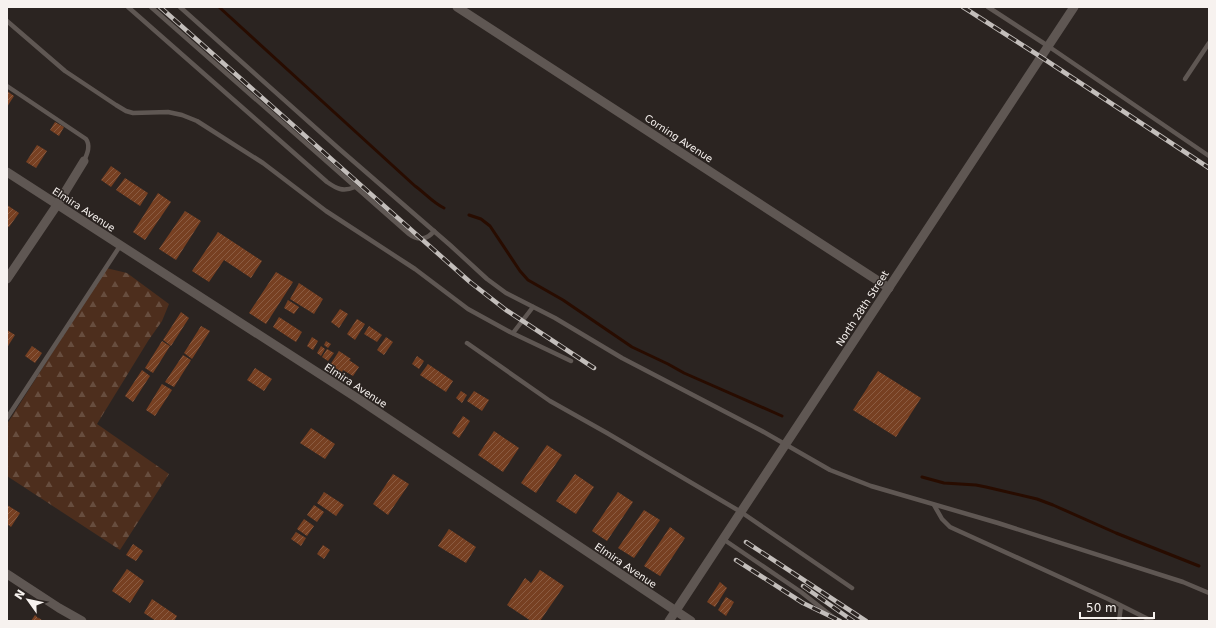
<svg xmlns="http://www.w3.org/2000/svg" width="1216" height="628" font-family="'DejaVu Sans',sans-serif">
	<defs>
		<pattern id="forest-firs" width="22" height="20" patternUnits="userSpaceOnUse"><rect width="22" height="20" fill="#4d2e1d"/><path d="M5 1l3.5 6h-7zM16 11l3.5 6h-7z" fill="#674d3e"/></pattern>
		<pattern id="building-hatch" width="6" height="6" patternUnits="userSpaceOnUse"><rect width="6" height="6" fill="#774022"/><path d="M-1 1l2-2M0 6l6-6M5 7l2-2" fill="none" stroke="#8b5c42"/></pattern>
	</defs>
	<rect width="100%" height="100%" fill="#2b2421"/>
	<path fill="url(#forest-firs)" d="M106,268l21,5 42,31 -7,17 -14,20 -51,83 72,50 -49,76 -113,-74v-52z"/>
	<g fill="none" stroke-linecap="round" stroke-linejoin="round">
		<g stroke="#280c00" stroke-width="3">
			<path d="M219,7l196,179c10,7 18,17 29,22"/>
			<path d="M469,215l12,4 9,7 30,45 8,9 35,20 69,47 36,17 16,9 98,43"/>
			<path d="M922,477l22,6 32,2 10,2 51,12 16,6 63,28 83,33"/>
		</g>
	</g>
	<g fill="url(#building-hatch)">
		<path d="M7,91l7,5 -7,11z"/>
		<path d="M55,122l9,5 -5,9 -9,-6z"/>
		<path d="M37,145l10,6 -11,17 -10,-6z"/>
		<path d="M111,166l10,7 -10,14 -10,-7z"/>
		<path d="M125,178l23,15 -8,13 -24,-16z"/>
		<path d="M158,193l13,9 -26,38 -12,-8z"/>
		<path d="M7,205l12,8 -10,14 -2,-1z"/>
		<path d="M185,211l16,10 -25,39 -17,-11z"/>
		<path d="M218,232l44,29 -11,17 -27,-18 -15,22 -17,-11z"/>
		<path d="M276,272l17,10 -27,42 -17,-11z"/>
		<path d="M299,283l24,16 -9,15 -24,-15z"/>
		<path d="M288,300l11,7 -5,7 -10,-6z"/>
		<path d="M340,309l8,5 -9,14 -8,-6z"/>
		<path d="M181,312l8,6 -18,28 -8,-6z"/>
		<path d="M279,317l23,15 -6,10 -23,-15z"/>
		<path d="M357,319l8,5 -10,16 -8,-6z"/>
		<path d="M201,326l9,5 -18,28 -8,-6z"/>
		<path d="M369,326l13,9 -5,7 -13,-8z"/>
		<path d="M7,330l8,5 -7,11 -1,-1z"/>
		<path d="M312,337l6,4 -5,9 -6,-4z"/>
		<path d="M386,337l7,5 -9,13 -7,-5z"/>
		<path d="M162,341l8,5 -17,27 -8,-5z"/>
		<path d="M326,341l5,3 -3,4 -4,-3z"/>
		<path d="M32,346l10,7 -7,10 -10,-7z"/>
		<path d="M321,346l4,3 -4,7 -4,-3z"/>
		<path d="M327,349l7,4 -6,8 -6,-4z"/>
		<path d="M339,351l12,8 -2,1 10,7 -6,9 -10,-6 -1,2 -12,-7z"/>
		<path d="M183,355l8,5 -17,27 -9,-5z"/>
		<path d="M417,356l7,5 -5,8 -7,-5z"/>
		<path d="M428,364l25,17 -7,11 -26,-17z"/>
		<path d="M255,368l17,11 -8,12 -17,-11z"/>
		<path d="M142,370l8,6 -17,26 -8,-6z"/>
		<path d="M878,371l43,27 -25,39 -43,-27z"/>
		<path d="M162,384l10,6 -17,26 -9,-6z"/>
		<path d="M461,391l6,4 -5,8 -6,-5z"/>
		<path d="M474,391l15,9 -7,11 -15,-10z"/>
		<path d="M463,416l7,5 -11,17 -7,-5z"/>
		<path d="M311,428l24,16 -10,15 -25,-16z"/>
		<path d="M494,431l25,17 -16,24 -25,-17z"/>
		<path d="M547,445l15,10 -26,38 -15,-10z"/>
		<path d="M393,474l16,10 -21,31 -15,-11z"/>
		<path d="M575,474l19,13 -18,27 -20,-13z"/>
		<path d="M324,492l20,13 -8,11 -19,-13z"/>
		<path d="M618,492l15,10 -26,39 -15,-10z"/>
		<path d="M7,505l13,8 -9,14 -4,-3z"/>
		<path d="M314,505l10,7 -7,10 -10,-7z"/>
		<path d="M644,510l16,10 -26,38 -16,-10z"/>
		<path d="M304,519l10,7 -7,10 -10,-7z"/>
		<path d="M670,527l15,11 -25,38 -16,-10z"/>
		<path d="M449,529l27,18 -10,16 -28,-17z"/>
		<path d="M296,532l10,6 -5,8 -10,-7z"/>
		<path d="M133,544l10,7 -7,10 -10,-6z"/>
		<path d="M323,545l7,5 -6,9 -7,-5z"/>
		<path d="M127,569l17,12 -14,22 -18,-12z"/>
		<path d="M540,570l24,16 -24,35h-9l-24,-16 18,-27 6,5z"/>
		<path d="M720,582l7,6 -12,19 -8,-5z"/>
		<path d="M726,597l8,5 -8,14 -8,-6z"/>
		<path d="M152,599l25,17 -3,5h-18l-12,-8z"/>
		<path d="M35,615l8,6h-12z"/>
	</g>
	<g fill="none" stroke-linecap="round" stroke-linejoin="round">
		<g stroke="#5f5753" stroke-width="4.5">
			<path d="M128,7l199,175c10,7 16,10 28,5"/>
			<path d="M151,7l258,227c9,7 18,6 25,-3"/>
			<path d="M180,7l157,140 113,98 37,34 19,14 49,25 67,40 140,73 68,39 41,16 127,37 185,59 26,11"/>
			<path d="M988,7l60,39 161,110"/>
			<path d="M7,21l58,50 51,34 10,6 7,2 35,-1 14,3 15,6 66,42 63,48 89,58 53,40 42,23 61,29"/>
			<path d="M1185,79l24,-36"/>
			<path d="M7,86l79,53c5,7 1,15 -2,22"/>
			<path d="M513,333l20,-26"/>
			<path d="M467,343l83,58 57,32 134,79 111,76"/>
			<path d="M7,418l113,-172"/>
			<path d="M934,505l8,14 8,8 158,72 44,22"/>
			<path d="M723,539l78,53 37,29"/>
			<path d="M1119,621l2,-15"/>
		</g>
		<g stroke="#5f5753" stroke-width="9">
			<path d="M457,7l432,281"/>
			<path d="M7,172l350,226 334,223"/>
			<path d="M7,279l50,-74 27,-44"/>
			<path d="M7,574l52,34 23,13"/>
			<path d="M669,621l405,-614"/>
		</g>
		<g stroke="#c3bebb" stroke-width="4.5">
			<g id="rail">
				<path d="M160,7l310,275 36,28 88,58"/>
				<path d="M963,7l78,50 168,111"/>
				<path d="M746,542l120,79"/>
				<path d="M736,560l67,43 37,18"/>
				<path d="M803,586l50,35"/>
			</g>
		</g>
		<use href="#rail" stroke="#2b2421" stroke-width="3" stroke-dasharray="9" stroke-linecap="butt"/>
	</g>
	<g text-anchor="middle" stroke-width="3" stroke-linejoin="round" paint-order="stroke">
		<g font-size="10" fill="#f7f2ef" stroke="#2b2421">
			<text transform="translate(679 138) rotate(33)" y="4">Corning Avenue</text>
			<text transform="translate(84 209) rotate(33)" y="4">Elmira Avenue</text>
			<text transform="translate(862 308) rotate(-57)" y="4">North 28th Street</text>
			<text transform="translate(356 385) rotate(33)" y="4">Elmira Avenue</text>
			<text transform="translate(626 565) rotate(34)" y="4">Elmira Avenue</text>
		</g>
	</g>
	<rect width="1216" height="628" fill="none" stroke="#f7f2ef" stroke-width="16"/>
	<g transform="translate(28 600) rotate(303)" stroke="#2b2421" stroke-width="3" paint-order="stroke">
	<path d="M0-3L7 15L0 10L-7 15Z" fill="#f7f2ef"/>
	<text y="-6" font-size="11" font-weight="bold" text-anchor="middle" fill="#f7f2ef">N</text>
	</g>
	<path d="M1080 612v6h74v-6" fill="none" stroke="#f7f2ef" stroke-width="2"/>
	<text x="1086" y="612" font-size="12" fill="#f7f2ef" stroke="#2b2421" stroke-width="3" paint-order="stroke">50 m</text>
</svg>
